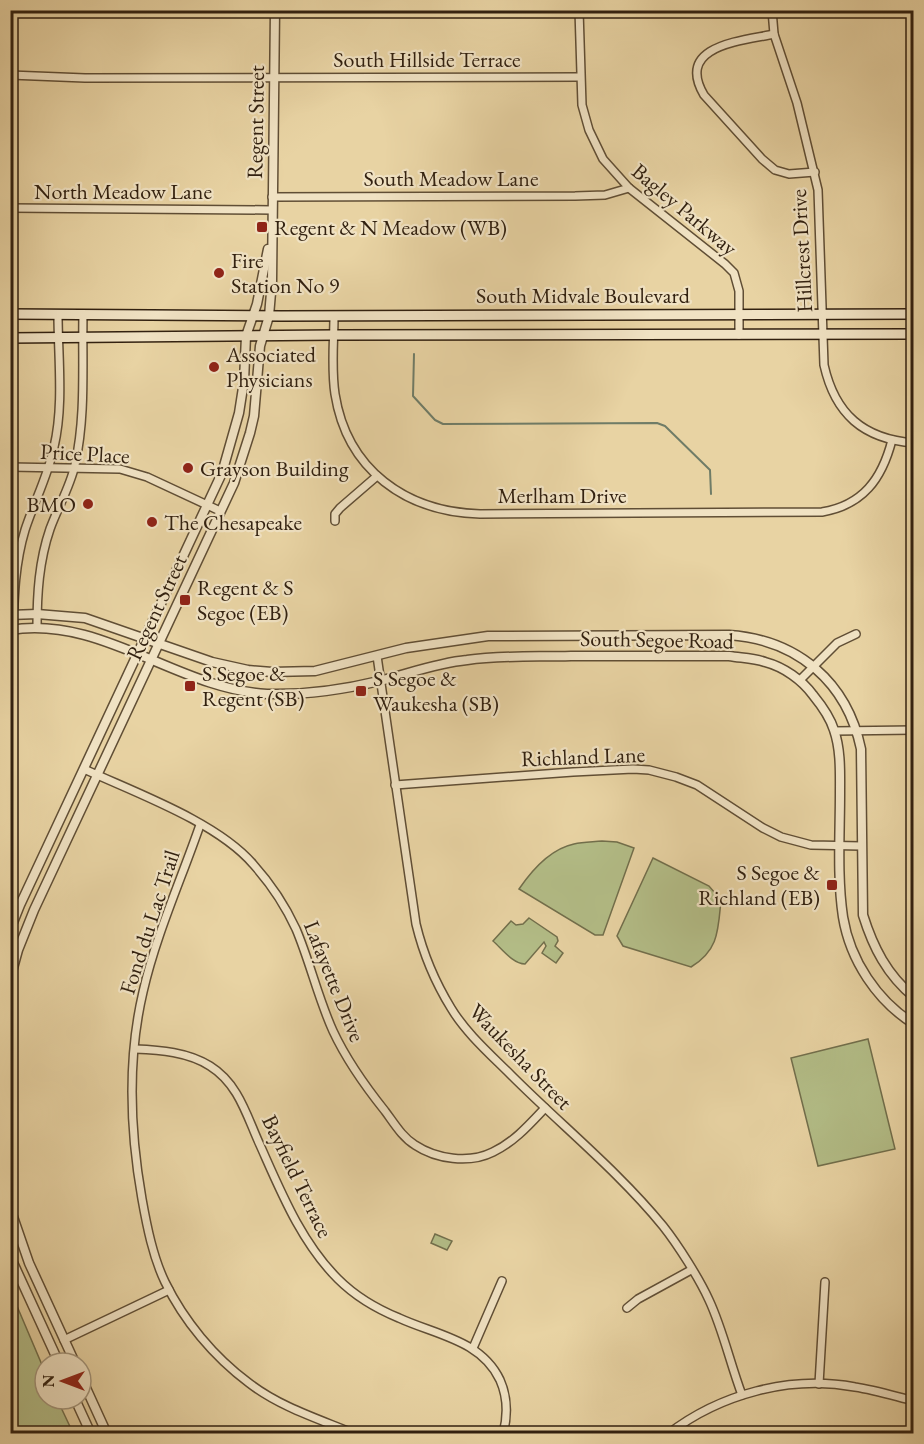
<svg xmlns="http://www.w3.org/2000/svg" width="924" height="1444" font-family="'EB Garamond',serif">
	<rect width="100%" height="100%" fill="#e8d3a3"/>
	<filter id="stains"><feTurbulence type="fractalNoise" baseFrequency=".00333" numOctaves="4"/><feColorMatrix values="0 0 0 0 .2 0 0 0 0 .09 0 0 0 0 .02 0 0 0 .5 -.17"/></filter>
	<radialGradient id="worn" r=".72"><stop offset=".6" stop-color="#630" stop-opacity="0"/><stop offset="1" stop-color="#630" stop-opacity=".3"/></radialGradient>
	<g fill="#b3bd87" stroke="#726f4c" stroke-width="1.5">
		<path d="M602,841l15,1 17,6 -31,87h-8l-76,-46c13,-19 31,-40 55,-45 9,-2 19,-2 28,-3z"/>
		<path d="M653,858l56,28 12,14c-3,30 -2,50 -30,67l-68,-21 -6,-10z"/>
		<path d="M529,918l28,19 1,4 -3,5 8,7 -7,10 -14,-10 4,-7 -2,-4 -19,22c-12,0 -23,-15 -32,-23l18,-20 5,4 7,-1z"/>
		<path d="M868,1039l27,110 -77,17 -27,-108z"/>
		<path d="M435,1234l17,7 -5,9 -16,-7z"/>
		<path d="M11,1292l34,80v27h12l16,34h-62z"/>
	</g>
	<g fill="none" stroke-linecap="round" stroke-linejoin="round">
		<path stroke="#6f7c67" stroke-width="2" d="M414,354l-1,42 22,24 8,4 214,-1 8,3 45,44 1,24"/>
		<g stroke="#604e35" stroke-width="10">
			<g id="minor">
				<path d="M579,10l3,95 7,25 14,29 26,29 96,76 9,9 5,18v44"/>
				<path d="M772,10l2,24 23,69 21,87 6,175c11,49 39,74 90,78"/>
				<path d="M774,34c-32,7 -99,11 -70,61l58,64 13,11 14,4 26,-2"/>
				<path d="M10,75l75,3 495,-1"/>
				<path d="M272,197l303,-1 30,-1 24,-7"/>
				<path d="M10,208l262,2"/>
				<path d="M334,316c0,25 -3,52 1,78 12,76 71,118 145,120l342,-2c41,-7 60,-33 70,-72"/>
				<path d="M10,467l110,2 27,8 73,34"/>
				<path d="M335,521v-7l5,-6 37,-32"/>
				<path d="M37,628c0,-34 2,-67 13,-99 8,-22 20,-42 25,-64 11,-50 7,-100 8,-151"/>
				<path d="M13,630c1,-34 2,-67 12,-100 9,-28 23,-54 29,-83 10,-43 4,-89 4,-133"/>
				<path d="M377,656l39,268c7,29 19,58 35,84 15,25 39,46 60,67 51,51 107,96 152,151 15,19 36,52 46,74 14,30 21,63 33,95"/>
				<path d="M800,680l37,-37 19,-9"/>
				<path d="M835,731l79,-1"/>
				<path d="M84,769c52,24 133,53 169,95 18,20 32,41 43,65 14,33 22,69 37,102 14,30 32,55 52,80 9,12 17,26 30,34 21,14 54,19 78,7 21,-10 36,-27 52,-44"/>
				<path d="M395,785l178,-13 60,-3 16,1 27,7 21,8 66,43 18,9 30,8 50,1"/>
				<path d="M200,825c-19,55 -44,110 -57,167 -16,68 -13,139 -1,207 5,28 11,58 23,83 19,39 49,75 84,101 31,24 70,36 106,51"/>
				<path d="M135,1049c25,1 53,3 75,17 29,18 37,51 50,79 21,47 41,97 78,134 16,16 39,30 61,39 37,17 82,22 101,62 8,18 8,35 3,54"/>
				<path d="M627,1308l11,-9 53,-29"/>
				<path d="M64,1340l105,-50"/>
				<path d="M473,1348l29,-67"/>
				<path d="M819,1384l6,-102"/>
				<path d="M668,1434c52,-40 122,-59 187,-47 20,3 39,9 59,14"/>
				<path d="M910,1434l4,-14"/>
			</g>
		</g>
		<g stroke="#604e35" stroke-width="11">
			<g id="tertiary">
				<path d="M10,615l27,-1 48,4 127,44 36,8 24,2 43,-1 91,-23 82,-12 241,-1c69,5 118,47 132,114l2,166c10,32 24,60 51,82"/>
				<path d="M10,630c92,-15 167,59 257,64 38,1 75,-4 112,-13 29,-7 57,-18 88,-21 34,-5 69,-3 104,-4 52,0 105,0 158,0 12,2 25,2 36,6 19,5 37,18 48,33 9,11 17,22 21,35 7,20 6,43 6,63 0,41 -3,84 3,124 7,43 34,84 71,107"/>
				<path d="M10,930l10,-25 202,-432 17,-60 5,-32 2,-45 11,-32 11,-55"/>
				<path d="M10,979l8,-29 16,-40 200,-427 16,-50 4,-17 6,-70 9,-30 3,-35 3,-271"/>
				<path d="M10,1208l19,55 46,100"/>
				<path d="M10,1256l49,107"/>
				<path d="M81,1377l26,57"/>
				<path d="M75,1399l16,35"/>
			</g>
		</g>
		<g stroke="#322110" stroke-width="12">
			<g id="secondary">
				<path d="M10,314l271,2 633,-2"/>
				<path d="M10,338l324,-3 580,-1"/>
			</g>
		</g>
		<use href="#minor" stroke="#f0e2c3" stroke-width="7"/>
		<use href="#tertiary" stroke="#f0e2c3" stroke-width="8"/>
		<use href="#secondary" stroke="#f0e2c3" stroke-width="9"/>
	</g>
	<g fill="#8f2418" stroke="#f0e2c3" stroke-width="2">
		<rect x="256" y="221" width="12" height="12" rx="3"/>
		<circle cx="219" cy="273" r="6"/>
		<circle cx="214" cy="367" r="6"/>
		<circle cx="188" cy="468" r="6"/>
		<circle cx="88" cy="504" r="6"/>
		<circle cx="152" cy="522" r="6"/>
		<rect x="179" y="594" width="12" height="12" rx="3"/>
		<rect x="184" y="680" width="12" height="12" rx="3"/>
		<rect x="355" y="685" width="12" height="12" rx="3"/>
		<rect x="826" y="879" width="12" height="12" rx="3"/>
	</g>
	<g text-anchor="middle" stroke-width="4.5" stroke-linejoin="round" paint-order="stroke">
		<g font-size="22" fill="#322110" stroke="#f0e2c3">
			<text x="427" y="67">South Hillside Terrace</text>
			<text transform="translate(255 122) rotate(-89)" y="8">Regent Street</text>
			<text x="451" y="186">South Meadow Lane</text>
			<text x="123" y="199">North Meadow Lane</text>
			<text transform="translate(685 209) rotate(40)" y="8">Bagley Parkway</text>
			<text transform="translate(801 251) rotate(-93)" y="8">Hillcrest Drive</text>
			<text x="583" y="303">South Midvale Boulevard</text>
			<text transform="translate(85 453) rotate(3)" y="8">Price Place</text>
			<text x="562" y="503">Merlham Drive</text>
			<text transform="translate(156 607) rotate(-65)" y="8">Regent Street</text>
			<text transform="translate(657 639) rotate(1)" y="8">South Segoe Road</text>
			<text transform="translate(583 756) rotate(-2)" y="8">Richland Lane</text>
			<text transform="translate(149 922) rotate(-72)" y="8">Fond du Lac Trail</text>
			<text transform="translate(335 981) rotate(68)" y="8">Lafayette Drive</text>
			<text transform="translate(521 1056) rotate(46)" y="8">Waukesha Street</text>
			<text transform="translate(298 1176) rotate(64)" y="8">Bayfield Terrace</text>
		</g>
		<g font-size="22" fill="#322110" stroke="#f0e2c3" text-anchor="start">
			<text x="274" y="235">Regent &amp; N Meadow (WB)</text>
			<text x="231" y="268">Fire<tspan x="231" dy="25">Station No 9</tspan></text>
			<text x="226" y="362">Associated<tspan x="226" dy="25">Physicians</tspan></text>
			<text x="200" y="476">Grayson Building</text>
			<text x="76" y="512" text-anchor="end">BMO</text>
			<text x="164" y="530">The Chesapeake</text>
			<text x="197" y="595">Regent &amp; S<tspan x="197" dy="25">Segoe (EB)</tspan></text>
			<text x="202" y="681">S Segoe &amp;<tspan x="202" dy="25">Regent (SB)</tspan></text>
			<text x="373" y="686">S Segoe &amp;<tspan x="373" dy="25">Waukesha (SB)</tspan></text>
			<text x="820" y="880" text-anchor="end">S Segoe &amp;<tspan x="820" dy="25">Richland (EB)</tspan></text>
		</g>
	</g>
	<rect width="924" height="1444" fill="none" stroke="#e8d3a3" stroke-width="36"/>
	<rect x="12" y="12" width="900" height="1420" fill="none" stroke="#322110" stroke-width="3"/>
	<rect x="18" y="18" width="888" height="1408" fill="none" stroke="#322110" stroke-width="1.5"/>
	<g transform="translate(63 1381) rotate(270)"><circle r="28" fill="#f0e2c3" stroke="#a4957b" stroke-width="1.5"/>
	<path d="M0-4.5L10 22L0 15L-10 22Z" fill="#8f2418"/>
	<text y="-9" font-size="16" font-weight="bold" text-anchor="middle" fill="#322110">N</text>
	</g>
	<rect width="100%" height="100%" filter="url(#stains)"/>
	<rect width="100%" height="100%" fill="url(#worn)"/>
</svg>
